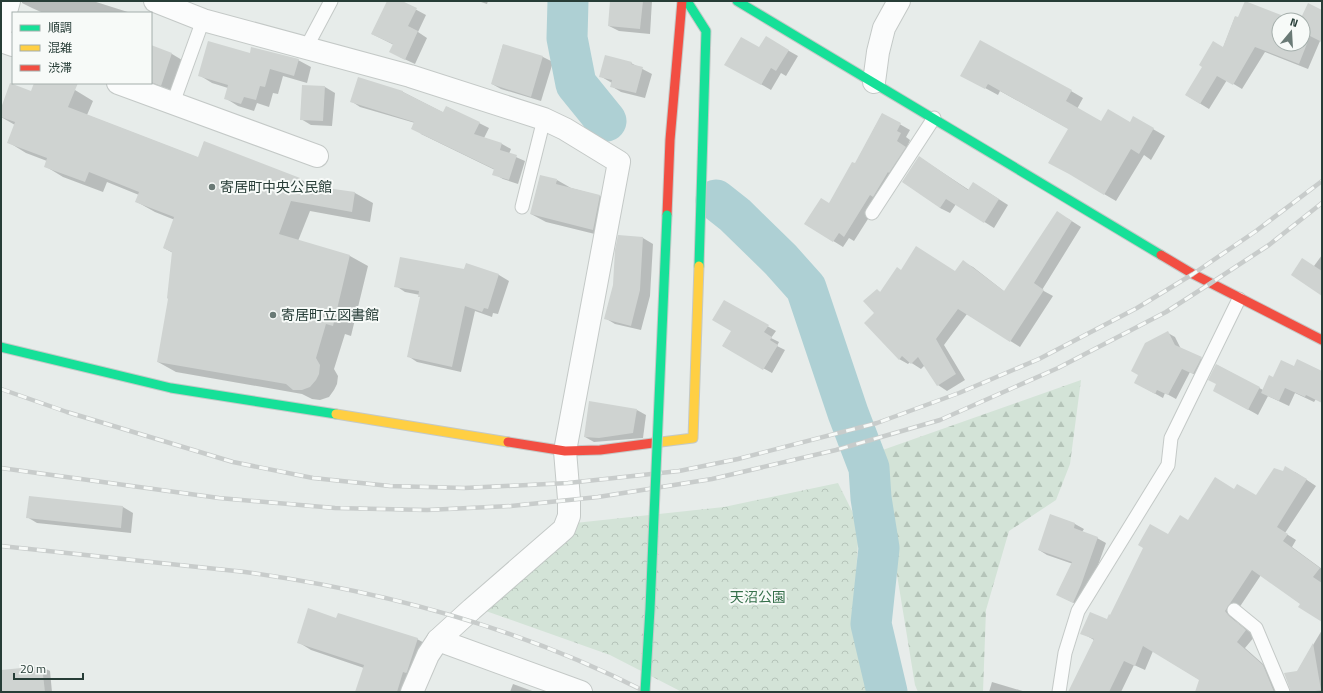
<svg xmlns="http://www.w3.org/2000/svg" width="1323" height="693" font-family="'Titillium Web','Noto Sans JP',sans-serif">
	<defs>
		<pattern id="forest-firs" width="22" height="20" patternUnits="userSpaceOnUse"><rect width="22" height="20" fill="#d3e3d7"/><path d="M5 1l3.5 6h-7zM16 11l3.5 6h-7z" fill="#b5c4b9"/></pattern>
		<pattern id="park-crowns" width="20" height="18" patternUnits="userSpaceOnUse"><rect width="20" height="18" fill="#d3e3d7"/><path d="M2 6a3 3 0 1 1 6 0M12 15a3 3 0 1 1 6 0" fill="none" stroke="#b5c4b9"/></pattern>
	</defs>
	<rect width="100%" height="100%" fill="#e7ecea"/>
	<path fill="url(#forest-firs)" d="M1081,380l-11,84 -14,36 -47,31 -23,79 -3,82h-65l-3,-7 -38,-233z"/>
	<path fill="url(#park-crowns)" d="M838,483l21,42 -6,103 20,64h-191l-72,-37 -127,-45 92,-87 149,-16z"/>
	<g fill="#0003">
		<path d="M22,1h71l38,12h-90v-1l-9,-4 -10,-5z"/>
		<path d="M388,1h12l26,14 -8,17 9,6 -12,26 -15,-7 -6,-12 -22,-11z"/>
		<path d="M478,1h10l-1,3z"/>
		<path d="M611,1h41l-2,33 -31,-3 -10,-5z"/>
		<path d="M1322,11v31l-2,-1 -12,28 -43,-17 -23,37 -15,-9 -18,29 -23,-14 37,-47 12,-31 57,3h-13v24h24v-24h-2z"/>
		<path d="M766,38l32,18 -12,20 -5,-3 -10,17 -45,-26 33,-15z"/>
		<path d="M503,45l40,12 10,5 -12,39 -40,-12 -9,-5z"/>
		<path d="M151,47l21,7 10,6 -11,30 -20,-7z"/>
		<path d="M251,55l47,5 13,7 -4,16 -24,-7 -5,18 -5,-1 -4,14 -12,-4 -3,8 -16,-5 -13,-8 3,-10 -16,-5 -13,-8z"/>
		<path d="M631,63l21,11 -7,24 -24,-6 -10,-6 1,-3 -12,-7z"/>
		<path d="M974,82l97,9 12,7 -6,11 25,13 29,1 3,-5 31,18 -14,24 -7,-5 -28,46 -12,-7 -35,-65 -69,-38 -2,4z"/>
		<path d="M35,83h21l19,7 18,11 -6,14 112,43 5,-16 96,37 14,8 41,6 18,10 -3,19 -60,-11 -12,30 52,15 18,10 -17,70 -6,-2 -11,35 4,7 -1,8 -3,6 -5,7 -9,3 -8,-1 -10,-5 -126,-22 -18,-10 11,-63 4,-46 -9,-5 11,-28 -20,-8 -18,-10 2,-7 -32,-13 -4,10 -40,-15 -18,-11 2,-5 -21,-8 -18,-11 7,-17 -14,-8v-7l31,-17z"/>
		<path d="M303,86l22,1 10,6 -3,33 -21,-1 -10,-6z"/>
		<path d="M403,92l41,21 3,-6 42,21 -5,10 18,6 9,5 -2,5 16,7 -7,23 -15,-5 -9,-5 1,-4 -74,-36 -6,-11 -55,-16 -9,-6z"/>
		<path d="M882,114l28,16 -4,7 4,3 -3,7 8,6 -35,47 -26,41 -5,-3 -6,9 -37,-23 23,-20 26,-39z"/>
		<path d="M919,157l50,33 14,-1 25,16 -14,23 -38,-24 -6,9 -10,-5z"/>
		<path d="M557,180l14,8 29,8 14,8 -7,33 -61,-15 -15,-8z"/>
		<path d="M1067,218l14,9 -39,63 11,6 -33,51 -53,-33 -23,31 21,35 -18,11 -9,-6 -13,-20 -4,4 -11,-7 -2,2 -9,-5 -24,-46 2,-23 4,3 20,-22 55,1 7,-10 10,5 32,25z"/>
		<path d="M619,236l24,2 10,6 -3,52 -9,34 -26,-6 -10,-6 9,-33z"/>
		<path d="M1322,255v40l-8,-29z"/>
		<path d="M466,265l33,10 10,6 -11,33 -5,-1 -1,4 -17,-6 -14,61 -44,-10 -9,-6 13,-59 -1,-2 -15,-3 -9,-6 68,-16z"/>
		<path d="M724,301l52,30 -5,7 8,4 -2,4 8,4 -13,23 -49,-27 9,-15z"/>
		<path d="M1168,333l7,4 6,12 28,13 -8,16 -11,-6 -14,27 -11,-6 -2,5 -20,-11 -4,-12z"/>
		<path d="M1217,365l46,25 10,-12 21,-11 28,5v30l-6,-3 -2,3 -19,-9 -6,13 -21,-10 -10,19 -34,-19 -7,-11z"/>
		<path d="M637,410l9,5 -3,23 -49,4 -9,-5z"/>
		<path d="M1295,472l21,14 -31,47 11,7 -4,7 30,22v52l-21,-17 -40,-29 -28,42 5,6 17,13 -10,12 27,24 9,20h-85l4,-12 -47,-29 -8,19 -11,-5 -13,27h-51l24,-52 -12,-7 25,-13 62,-85 65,-45 23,7 27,-24z"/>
		<path d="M30,497l93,10 10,6 -2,20 -94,-10 -10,-6z"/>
		<path d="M1050,516l25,8 9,5 -2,3 15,6 9,5 -17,47 -7,17 -24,-12 15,-31 -26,-9 -8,-5z"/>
		<path d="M337,619l80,20 13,7 -18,46h-56l8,-24 -53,-18 -13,-8z"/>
		<path d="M1322,630v62h-31l6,-20z"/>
		<path d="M42,667l8,4 2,21h-51v-21z"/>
		<path d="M992,682l34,10h-37z"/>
		<path d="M513,684l22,8h-25z"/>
	</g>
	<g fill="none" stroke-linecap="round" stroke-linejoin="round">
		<g stroke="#aed0d4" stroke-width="41">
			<path d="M568,1l-1,37 9,46 30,37"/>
			<path d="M716,200l19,15 46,45 25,28 42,125 21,55 2,30 8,50 -8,76 16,68"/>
		</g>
	</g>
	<g fill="#cfd3d1">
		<path d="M387,1h15l15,7 -9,18 10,5 -13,29 -16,-8 4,-8 -22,-10z"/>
		<path d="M610,1h33l-3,28 -32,-3z"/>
		<path d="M1245,1l49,19h-15v24h24v-24h-3l8,-17 14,7v32l-12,-6 -11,28 -44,-17 -22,38 -16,-9 -17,28 -15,-9 17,-28 -3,-2 14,-24 10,6 12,-31 3,1z"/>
		<path d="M766,36l23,14 -13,21 -5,-3 -10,17 -37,-20 17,-28 18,10z"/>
		<path d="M980,40l92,50 -6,11 35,20 7,-12 22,13 3,-6 21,12 -15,26 -8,-5 -27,46 -35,-21 -21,-11 20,-34 -80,-45 -3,5 -25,-13z"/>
		<path d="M208,41l42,12 1,-6 48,12 -5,17 -24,-7 -5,18 -5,-1 -4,14 -12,-3 -3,7 -17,-5 4,-14 -30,-9z"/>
		<path d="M503,44l40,12 -12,41 -40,-13z"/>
		<path d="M151,45l21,8 -11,33 -10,-4z"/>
		<path d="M605,55l27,7 -1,2 12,3 -7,26 -26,-6 2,-7 -13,-3z"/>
		<path d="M358,77l45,14v1l40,20 3,-6 34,16 -6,12 28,9 -2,7 17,5 -8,25 -17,-5 2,-6 -83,-40 3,-7 -64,-20z"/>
		<path d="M10,83l21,8 3,-8h44l-10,24 130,50 6,-16 96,37 -2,6 57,8 -3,20 -61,-11 -12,33 71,21 -17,71 -7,-2 -10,34 4,7 -1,9 -3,6 -6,7 -8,3h-9l-7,-6 -129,-22 11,-63 -1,-1 5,-46 -9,-4 11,-31 -39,-15 4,-10 -50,-20 -4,10 -41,-15 3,-9 -40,-15 8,-21 -14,-5v-9z"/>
		<path d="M302,85l23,1 -2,35 -23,-1z"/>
		<path d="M882,113l19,10 -4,8 4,2 -4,8 9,6 -17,26 -1,-1 -15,25 -3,-2 -26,42 -5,-4 -6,9 -29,-18 17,-26 8,5 23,-41 3,1z"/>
		<path d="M919,156l49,34 5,-8 26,17 -15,24 -38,-24 -6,9 -38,-26z"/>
		<path d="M540,175l17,4 -1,5 44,11 -7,35 -63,-16z"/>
		<path d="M1057,211l15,10 -38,62 10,7 -34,52 -52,-33 -22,30 20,35 -19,12 -19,-29 -7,7 -9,-8 -3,4 -35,-37 10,-10 -11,-12 14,-12 3,3 17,-25 4,3 15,-24 39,25 8,-11 41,31z"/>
		<path d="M618,235l25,2 -3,53 -9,36 -27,-7 9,-34 2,-35z"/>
		<path d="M400,257l64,12 2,-6 33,11 -11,35 -4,-1 -2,4 -17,-6 -13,61 -45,-10 13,-60h-2l1,-6 -25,-4z"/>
		<path d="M1302,258l20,13v25l-31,-21z"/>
		<path d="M724,300l45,25 -5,7 8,5 -2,3 8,5 -15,25 -41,-24 9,-15 -19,-11z"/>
		<path d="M1168,331l7,14 27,12 -9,17 -11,-5 -14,26 -11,-5 -2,4 -21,-11 4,-8 -7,-4 14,-28z"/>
		<path d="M1297,359l25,12v32l-16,-8 -1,2 -20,-9 -6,13 -18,-8 8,-18 4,2 8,-17 13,6z"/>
		<path d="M1216,364l44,23 -12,23 -35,-19 3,-7 -8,-4z"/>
		<path d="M589,401l48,8 -4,24 -34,5 -15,-1z"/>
		<path d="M1285,466l22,13 -30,48 11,7 -5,7 37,27 -7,9 9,6v39l-24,-15 2,-3 -48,-34 -27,41 4,5 17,14 -9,12 26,23 11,27h-79l4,-12 -56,-34 -8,20 -11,-5 -15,31h-41l26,-53 -14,-5 10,-22 17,7 2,-5 1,1 33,-67 -5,-3 12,-21 18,10 12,-19 8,5 27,-43 19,12 3,-5 19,11 18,-27 9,3z"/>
		<path d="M29,496l94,10 -2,22 -95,-10z"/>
		<path d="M1050,514l25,9 -1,5 24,9 -17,48 -8,18 -17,-8 16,-33 -34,-12z"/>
		<path d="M308,608l28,10 2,-5 80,25 -11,34 -1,1 -3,-1 -6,20h-42l9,-27 -67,-22z"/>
		<path d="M1313,643l8,47 -12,2h-18l-7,-19 13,-2z"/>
		<path d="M42,666l3,26h-44v-22z"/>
	</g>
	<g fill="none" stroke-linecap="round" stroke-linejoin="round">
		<g stroke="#c4c9c7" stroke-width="15">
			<g id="lane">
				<path d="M306,48l25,-47"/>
				<path d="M173,103l30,-83"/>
				<path d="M522,207l22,-88"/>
				<path d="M872,213l62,-95"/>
				<path d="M1234,610l22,18 27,64"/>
				<path d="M1059,692l6,-39 13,-42 90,-146 3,-27 68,-139"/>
			</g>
		</g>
		<g stroke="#c4c9c7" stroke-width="24">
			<g id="street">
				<path d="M155,1l48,19 207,56 134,43 21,10 54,33 -54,289 4,48v17l-5,13 -92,80 -34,31 -10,15 -16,37"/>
				<path d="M1,29l8,-28"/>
				<path d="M1,41l12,4"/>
				<path d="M874,82l4,-30 6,-24 15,-27"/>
				<path d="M118,83l199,73"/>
				<path d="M438,640l143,52"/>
			</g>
		</g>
		<g stroke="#c4c9c7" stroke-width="11">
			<g id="fast">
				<path d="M687,1l19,30 -7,235"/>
				<path d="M737,1l424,254"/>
				<path d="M1,347l170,41 165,26"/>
			</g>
		</g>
		<g stroke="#c4c9c7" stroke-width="11">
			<g id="slow">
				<path d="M336,414l172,28"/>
				<path d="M653,443l40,-5 6,-172"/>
			</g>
		</g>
		<g stroke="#c4c9c7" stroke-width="11">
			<g id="jam">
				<path d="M667,215l3,-75 12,-139"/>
				<path d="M1161,255l32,19 129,66"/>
				<path d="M508,442l57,9 35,-1 53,-7"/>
			</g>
		</g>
		<use href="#lane" stroke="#fbfcfc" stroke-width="13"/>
		<use href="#street" stroke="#fbfcfc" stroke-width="22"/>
		<use href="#fast" stroke="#16e098" stroke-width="9"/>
		<use href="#slow" stroke="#ffcf43" stroke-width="9"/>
		<use href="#jam" stroke="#f24e42" stroke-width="9"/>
		<g stroke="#c8cccb" stroke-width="4.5">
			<g id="rail">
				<path d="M1,389l66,23 166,50 80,16 77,8 74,2 104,-5 111,-12 59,-12 139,-36 82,-30 80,-34 98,-51 56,-34 63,-43 66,-50"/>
				<path d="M1,468l218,30 116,10 92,2 84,-4 87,-9 114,-18 124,-29 104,-30 118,-52 108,-56 45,-29 58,-38 53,-42"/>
				<path d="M1,546l244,26c138,19 276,56 401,120"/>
			</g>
		</g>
		<use href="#rail" stroke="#f7faf8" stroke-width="3" stroke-dasharray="9" stroke-linecap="butt"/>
		<g stroke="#c4c9c7" stroke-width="11" stroke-linecap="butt">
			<path id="fast-bridge" d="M645,692l5,-83 17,-394"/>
		</g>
		<use href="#fast-bridge" stroke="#16e098" stroke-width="9"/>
	</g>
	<g fill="#6a7a76" stroke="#f7faf8" stroke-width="1.5">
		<circle cx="212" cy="187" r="4"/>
		<circle cx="273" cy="315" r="4"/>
	</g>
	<g text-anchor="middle" stroke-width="4" stroke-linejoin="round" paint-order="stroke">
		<g font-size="14" fill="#273d37" stroke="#f7faf8" text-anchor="start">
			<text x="220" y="192">寄居町中央公民館</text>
			<text x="281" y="320">寄居町立図書館</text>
		</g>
		<g font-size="14" fill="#36704b" stroke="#f7faf8">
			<text x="758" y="602">天沼公園</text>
		</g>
	</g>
	<rect width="1323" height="693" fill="none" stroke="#273d37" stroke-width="4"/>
	<rect x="12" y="12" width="140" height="72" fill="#f7faf8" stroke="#a4aeab"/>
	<rect x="20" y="25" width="20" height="6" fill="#16e098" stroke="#a4aeab"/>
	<text x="48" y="32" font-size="12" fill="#273d37">順調</text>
	<rect x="20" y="45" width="20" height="6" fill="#ffcf43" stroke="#a4aeab"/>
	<text x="48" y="52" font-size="12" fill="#273d37">混雑</text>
	<rect x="20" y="65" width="20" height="6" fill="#f24e42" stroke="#a4aeab"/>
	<text x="48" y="72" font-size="12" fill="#273d37">渋滞</text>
	<g transform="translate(1291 32) rotate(18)"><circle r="19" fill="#f7faf8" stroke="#a4aeab"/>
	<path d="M0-3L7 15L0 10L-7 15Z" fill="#6a7a76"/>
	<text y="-6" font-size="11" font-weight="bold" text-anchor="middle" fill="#273d37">N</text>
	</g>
	<path d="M14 673v6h69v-6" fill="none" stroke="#273d37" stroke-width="2"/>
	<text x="20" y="673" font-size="12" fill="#273d37" stroke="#f7faf8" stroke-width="3" paint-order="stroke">20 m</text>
</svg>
